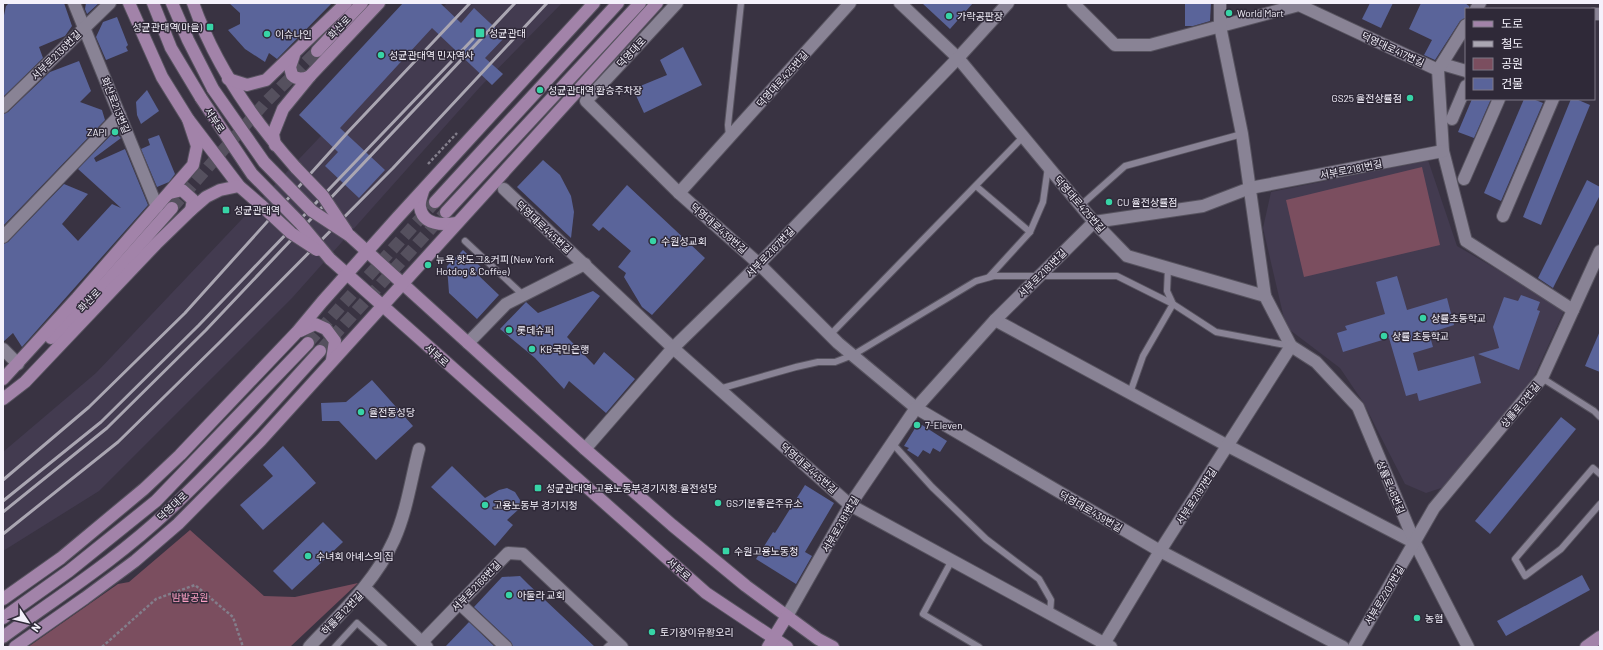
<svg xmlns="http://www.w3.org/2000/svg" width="1603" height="650" font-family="Barlow,'Noto Sans KR',sans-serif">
	<rect width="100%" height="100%" fill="#393342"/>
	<g fill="#433b50">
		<path d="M447,3h115l-82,84 -188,211 -193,193 -96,60v-99l93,-79z"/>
		<path d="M1428,160l29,86 108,63 -33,72 -85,105 -21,7 -21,-9 -42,-82 -23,-34 -54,-41 -23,-99 8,-36z"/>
	</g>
	<g fill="#7b4e5f">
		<path d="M1422,167l18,78 -136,32 -18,-77z"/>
		<path d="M190,530l74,66 31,1 63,-14 -68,64h-262l90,-63 11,-2z"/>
	</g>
	<g fill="#5a649a">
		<path d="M9,3h55l8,23 -7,10 -26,11 4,11 -40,39v-77l3,-14z"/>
		<path d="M86,3h13l-12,11 -2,-5z"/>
		<path d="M229,3h103l-55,56 -8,-6 -4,9 -20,-13 -17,-19 12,-6v-11z"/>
		<path d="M403,3h37l21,20 13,-15 31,29 -20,21 18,16 -11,11 -60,-57 -92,100 45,42 -26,28 -34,-32 13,-14 -39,-37z"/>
		<path d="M922,3h51l-23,26z"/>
		<path d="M1185,3h26l-1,18 -17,5h-8z"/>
		<path d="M1370,3h23l-12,25 -19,-9z"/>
		<path d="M1421,3h44l4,3v3h-3l-1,9 -5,3 -25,39 -11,-5 8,-15 -23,-11z"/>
		<path d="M117,17l11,28 -2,2 2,4 -22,9 -10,-23 7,-15z"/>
		<path d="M683,47l19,38 -58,28 -11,-24 34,-14 -7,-15z"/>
		<path d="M79,61l12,30 -11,11 22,8 3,10 -102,106v-112l5,-2 42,-40z"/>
		<path d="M147,90l12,21 -18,13 -4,-9 -1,-13z"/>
		<path d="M1472,99h19l-17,39 -16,-6z"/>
		<path d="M1524,99h9l10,4 -42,98 -17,-8z"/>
		<path d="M1571,99h5l14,6 -49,120 -18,-8z"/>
		<path d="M114,132l7,6 -27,20 2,4 29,-13 23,56 -126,142 -9,-14 -10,9v-98l5,-2 56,-58 24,10 -26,30 16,17 34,-37 9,4 -43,-39z"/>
		<path d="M159,135l16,39 -6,8 -12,5 -16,-38 9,-4 -2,-6z"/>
		<path d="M543,160l17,15 11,21 3,16 -3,26 -54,-51z"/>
		<path d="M1587,180l13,7v8l-47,93 -15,-10z"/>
		<path d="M627,185l78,73 -53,57 -10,-8 -18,-30 2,-4 -8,-6 13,-16 -28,-24 -4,4 -7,-6z"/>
		<path d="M463,250l19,18 -5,6 22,21 -22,24 -28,-26 -2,-27z"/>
		<path d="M1397,276l10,34 40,-12 7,27 -25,8 4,14 -20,6 5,18 56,-15 7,27 -62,18 -2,-8 -11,3 -17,-58 -46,14 -6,-19 10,-3 -2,-4 40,-12 -9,-32z"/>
		<path d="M593,291l7,5 -33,41 27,28 10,-13 31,27 -29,34 -37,-32 -5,8 -29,-31 -35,-29 26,-27 12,11z"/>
		<path d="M1521,295l19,7 -3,8 3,1 -21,59 -41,-16 21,-6 -6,-21 11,-30 14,4z"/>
		<path d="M1600,331v41l-15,-6z"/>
		<path d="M372,380l41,46 -37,34 -37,-39h-17l-1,-18 25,-1z"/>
		<path d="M1561,417l15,12 -86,105 -15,-13z"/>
		<path d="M917,425h5l25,16 -7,11 -7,-4 -3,6 -7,-4 -5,7 -11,-7 2,-2 -5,-2z"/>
		<path d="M283,446l33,37 -53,47 -23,-25 33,-29 -10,-11z"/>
		<path d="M452,466l33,32 14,-8 8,-2 8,4 5,8 -1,9 -12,11 6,5 -18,21 -64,-59z"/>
		<path d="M805,485l29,18 -29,49 7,4 -16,28 -40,-25 17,-27 2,1z"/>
		<path d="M323,522l20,20 -51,48 -19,-19z"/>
		<path d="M1582,575l8,15 -84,46 -9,-15z"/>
		<path d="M520,576l8,8 67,63h-82l-2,-5 -37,-35 28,-30z"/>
		<path d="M469,622l26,25h-50z"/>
	</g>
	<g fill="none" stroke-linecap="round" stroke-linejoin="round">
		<g stroke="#55505e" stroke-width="12" stroke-dasharray="12 6" stroke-linecap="butt">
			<path d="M172,208l92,-104 53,-53"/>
			<path d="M308,343l127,-141"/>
			<path d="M320,351l126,-139"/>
		</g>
		<g stroke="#57535f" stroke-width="8">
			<g id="lane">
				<path d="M729,137l-1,-12 13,-122"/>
				<path d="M976,186l54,46"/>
				<path d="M1080,206l45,-40 117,-32"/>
				<path d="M465,241l58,54"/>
				<path d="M1168,268l-1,23 6,13 43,28 75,14"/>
				<path d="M989,277l41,-45 13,-30 5,-35"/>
				<path d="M830,335l193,-198"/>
				<path d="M1542,378l52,33 6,6"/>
				<path d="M719,389l77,-22 22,-5h17l18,-7 123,-74 18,-5h123l56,28 -30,52 -13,37"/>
				<path d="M892,443l40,44 54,52 53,40 12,21 -1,13"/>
				<path d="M1600,474l-7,-6 -78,91 10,17 36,-27 39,-45"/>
				<path d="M952,560l-29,54 56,33"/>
				<path d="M335,647l22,-24 27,24"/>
				<path d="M607,647l8,-7"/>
			</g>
		</g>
		<g stroke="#57535f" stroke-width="14">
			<g id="street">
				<path d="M74,3l83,204"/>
				<path d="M677,3l-91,98 93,92 80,71 79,79 78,65 244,143 183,96"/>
				<path d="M900,3l58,55 136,164 33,34 138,40 26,50"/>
				<path d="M1073,3l42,42h35l149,-40 139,65 5,81 23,90 107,69"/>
				<path d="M1220,3v23l22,108 23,162"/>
				<path d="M1476,9l4,-6"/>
				<path d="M1594,14h6"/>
				<path d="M1442,64l24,7"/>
				<path d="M1438,70l28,-45"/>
				<path d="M3,107l107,-104"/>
				<path d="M1452,119l14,-33"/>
				<path d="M1464,179l35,-80"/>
				<path d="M504,189l169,159 177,157 261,142"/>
				<path d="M679,193l171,-190"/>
				<path d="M1503,216l50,-117"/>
				<path d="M3,237l117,-122"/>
				<path d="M995,320l233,126 187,97"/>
				<path d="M468,343l38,-39 79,-40"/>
				<path d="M1291,346l25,16 42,45 57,136 53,104"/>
				<path d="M3,349l15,15"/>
				<path d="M585,449l88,-101 86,-84 199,-206 50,-55"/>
				<path d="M365,588l62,59"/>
				<path d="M459,603l47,44"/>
				<path d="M787,616l63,-111 66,-97 79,-88 99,-98 109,-16 47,-18 193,-37"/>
				<path d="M422,642l86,-89 15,1 99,93"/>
				<path d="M309,647c31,-33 66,-65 85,-107 13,-29 17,-61 25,-91"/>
				<path d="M1102,647l58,-96 131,-205"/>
				<path d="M1354,647l80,-139 108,-130 58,-127"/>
			</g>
		</g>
		<g stroke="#57535f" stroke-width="14">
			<g id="secondary">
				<path d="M129,3l33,74 26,42 51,67 23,20"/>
				<path d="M153,3l18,45 30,50"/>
				<path d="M172,3l16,37 25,49"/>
				<path d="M193,3c22,62 59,116 103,165"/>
				<path d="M317,51l45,-48"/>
				<path d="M294,55l-4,12 2,8c5,5 12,4 18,1"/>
				<path d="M228,79l19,6 19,-5 80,-77"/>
				<path d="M275,145l-2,-11 10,-25 27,-33 69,-73"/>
				<path d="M423,191c-1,4 -4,11 -3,16 3,19 23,18 37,16"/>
				<path d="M170,193l12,-3 11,10 -2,10"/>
				<path d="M435,202l183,-199"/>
				<path d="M446,212l194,-209"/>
				<path d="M350,236l235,213 87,76 74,61 72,53 15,8"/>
				<path d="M330,259l376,334 81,54"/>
				<path d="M300,331l15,-7 11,5 9,12 -3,19"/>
				<path d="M51,338l50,-50 71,-80"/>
				<path d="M3,379l74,-81 116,-133 4,-19 -9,-27"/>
				<path d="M3,399l22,-17 131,-138 35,-34 15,-13 14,-7 19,-4"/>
				<path d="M3,599l58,-41 83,-69 36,-34 117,-123 25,-30 75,-84 197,-215"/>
				<path d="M3,618l66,-47 87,-70 152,-158"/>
				<path d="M3,637c56,-41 114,-78 164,-125 54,-50 103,-106 153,-161"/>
				<path d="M15,647l70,-49 50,-37 43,-37 83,-84 396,-437"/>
				<path d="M768,647l19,-31"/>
				<path d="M1586,647l14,-10"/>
			</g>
		</g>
		<g stroke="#837e8b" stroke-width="2.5" stroke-dasharray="3 2" stroke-linecap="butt">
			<path d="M428,164l29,-31"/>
			<path d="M102,647l54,-48 39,-14 38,32 10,30"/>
		</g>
		<use href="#lane" stroke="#898395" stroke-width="6"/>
		<use href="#street" stroke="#898395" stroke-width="12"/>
		<use href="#secondary" stroke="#a283a9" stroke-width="12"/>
		<g stroke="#aaa6b2" stroke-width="3">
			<path d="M3,480l86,-73 96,-94 163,-181 122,-129"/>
			<path d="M3,501l98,-79 98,-97 274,-286"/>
			<path d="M3,512l104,-84 99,-98 309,-327"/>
			<path d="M3,534l115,-92 102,-100 173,-174 154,-165"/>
		</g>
		<g stroke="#57535f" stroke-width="14" stroke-linecap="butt">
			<g id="secondary-bridge">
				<path d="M213,89l51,73 48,49 38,25"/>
				<path d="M201,98l51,76 48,49 30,36"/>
				<path d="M296,168l27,28 24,36"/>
				<path d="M262,206l29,27 26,17"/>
			</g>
		</g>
		<use href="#secondary-bridge" stroke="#a283a9" stroke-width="12"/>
	</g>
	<g fill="#37d4a6" stroke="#2f2938" stroke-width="1.5">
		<circle cx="1229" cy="13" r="4"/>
		<circle cx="949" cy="16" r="4"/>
		<rect x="206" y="23" width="8" height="8" rx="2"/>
		<rect x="475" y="28" width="10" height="10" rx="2"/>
		<circle cx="267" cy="34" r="4"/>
		<circle cx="381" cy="55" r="4"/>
		<circle cx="540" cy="90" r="4"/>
		<circle cx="1410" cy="98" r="4"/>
		<circle cx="115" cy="132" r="4"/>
		<circle cx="1109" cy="202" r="4"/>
		<rect x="222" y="206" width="8" height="8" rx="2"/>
		<circle cx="653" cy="241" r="4"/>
		<circle cx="428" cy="265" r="4"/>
		<circle cx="1423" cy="318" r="4"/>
		<circle cx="509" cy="330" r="4"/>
		<circle cx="1384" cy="336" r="4"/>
		<circle cx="532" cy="349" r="4"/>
		<circle cx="361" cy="412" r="4"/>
		<circle cx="917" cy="425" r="4"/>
		<rect x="534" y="484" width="8" height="8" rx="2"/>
		<circle cx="718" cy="503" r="4"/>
		<circle cx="485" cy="505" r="4"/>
		<rect x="722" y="547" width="8" height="8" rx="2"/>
		<circle cx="308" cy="556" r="4"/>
		<circle cx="509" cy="595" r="4"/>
		<circle cx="1417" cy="618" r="4"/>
		<circle cx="652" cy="632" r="4"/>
	</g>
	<g text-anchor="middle" stroke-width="3" stroke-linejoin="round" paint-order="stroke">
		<g font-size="10" fill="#f4f1fb" stroke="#2f2938" text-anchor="start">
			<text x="1237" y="17">World Mart</text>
			<text x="957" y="20">가락공판장</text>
			<text x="202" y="31" text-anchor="end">성균관대역(마을)</text>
			<text x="489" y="37">성균관대</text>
			<text x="275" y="38">이슈나인</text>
			<text x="389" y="59">성균관대역 민자역사</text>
			<text x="548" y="94">성균관대역 환승주차장</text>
			<text x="1402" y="102" text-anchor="end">GS25 율전상률점</text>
			<text x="107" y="136" text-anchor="end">ZAPI</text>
			<text x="1117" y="206">CU 율전상률점</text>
			<text x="234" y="214">성균관대역</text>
			<text x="661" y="245">수원성교회</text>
			<text x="436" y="263">뉴욕 핫도그&amp;커피 (New York<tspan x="436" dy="12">Hotdog &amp; Coffee)</tspan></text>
			<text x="1431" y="322">상률초등학교</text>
			<text x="517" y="334">롯데슈퍼</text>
			<text x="1392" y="340">상률 초등학교</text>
			<text x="540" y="353">KB국민은행</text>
			<text x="369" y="416">율전동성당</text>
			<text x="925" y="429">7-Eleven</text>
			<text x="546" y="492">성균관대역.고용노동부경기지청.율전성당</text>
			<text x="726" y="507">GS기분좋은주유소</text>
			<text x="493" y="509">고용노동부 경기지청</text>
			<text x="734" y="555">수원고용노동청</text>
			<text x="316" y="560">수녀회 아녜스의 집</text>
			<text x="517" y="599">아둘라 교회</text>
			<text x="1425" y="622">농협</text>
			<text x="660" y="636">토기장이유황오리</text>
		</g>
		<g font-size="10" fill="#f4f1fb" stroke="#2f2938">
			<text transform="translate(339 27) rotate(-46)" y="4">화산로</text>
			<text transform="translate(1393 49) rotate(25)" y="4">덕영대로417번길</text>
			<text transform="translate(631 52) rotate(-47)" y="4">덕영대로</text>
			<text transform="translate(56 55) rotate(-45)" y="4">서부로2136번길</text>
			<text transform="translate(782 79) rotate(-48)" y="4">덕영대로425번길</text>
			<text transform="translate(116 105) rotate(68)" y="4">화산로213번길</text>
			<text transform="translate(215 120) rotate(56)" y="4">서부로</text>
			<text transform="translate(1351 169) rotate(-11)" y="4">서부로2181번길</text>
			<text transform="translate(1080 204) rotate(49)" y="4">덕영대로425번길</text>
			<text transform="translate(544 227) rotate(43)" y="4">덕영대로445번길</text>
			<text transform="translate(719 228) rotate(41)" y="4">덕영대로439번길</text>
			<text transform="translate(770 252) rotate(-46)" y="4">서부로2167번길</text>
			<text transform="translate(1042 273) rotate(-45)" y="4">서부로2181번길</text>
			<text transform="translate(89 300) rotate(-46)" y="4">화산로</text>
			<text transform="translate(437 355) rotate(42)" y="4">서부로</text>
			<text transform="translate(1520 405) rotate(-50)" y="4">상률로12번길</text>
			<text transform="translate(809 468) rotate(41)" y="4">덕영대로445번길</text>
			<text transform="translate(1391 487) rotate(67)" y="4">상률로46번길</text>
			<text transform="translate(1196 496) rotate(-57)" y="4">서부로2197번길</text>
			<text transform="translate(172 506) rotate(-43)" y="4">덕영대로</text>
			<text transform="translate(1091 511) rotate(30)" y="4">덕영대로439번길</text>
			<text transform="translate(840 524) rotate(-60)" y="4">서부로2181번길</text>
			<text transform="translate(679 569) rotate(41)" y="4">서부로</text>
			<text transform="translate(476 586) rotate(-46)" y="4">서부로2168번길</text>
			<text transform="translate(1384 595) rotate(-59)" y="4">서부로2207번길</text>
			<text transform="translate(342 613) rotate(-46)" y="4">하률로12번길</text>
		</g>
		<g font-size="10" fill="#fba0c3" stroke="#2f2938">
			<text x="190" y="601">밤밭공원</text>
		</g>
	</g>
	<rect width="1603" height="650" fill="none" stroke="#f4f1fb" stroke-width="8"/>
	<rect x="1465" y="8" width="130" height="92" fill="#2f2938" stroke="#7e7986"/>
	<rect x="1473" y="21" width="20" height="6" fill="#a283a9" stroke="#7e7986"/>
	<text x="1501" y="28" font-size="12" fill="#f4f1fb">도로</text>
	<rect x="1473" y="41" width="20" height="6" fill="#aaa6b2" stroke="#7e7986"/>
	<text x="1501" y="48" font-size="12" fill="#f4f1fb">철도</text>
	<rect x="1473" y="58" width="20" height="12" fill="#7b4e5f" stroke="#7e7986"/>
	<text x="1501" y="68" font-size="12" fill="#f4f1fb">공원</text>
	<rect x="1473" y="78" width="20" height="12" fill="#5a649a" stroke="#7e7986"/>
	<text x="1501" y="88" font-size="12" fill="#f4f1fb">건물</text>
	<g transform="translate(28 622) rotate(125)" stroke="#2f2938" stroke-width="3" paint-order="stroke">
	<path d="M0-3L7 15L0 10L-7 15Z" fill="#f4f1fb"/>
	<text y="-6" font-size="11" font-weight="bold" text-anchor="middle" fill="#f4f1fb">N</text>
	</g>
</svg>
